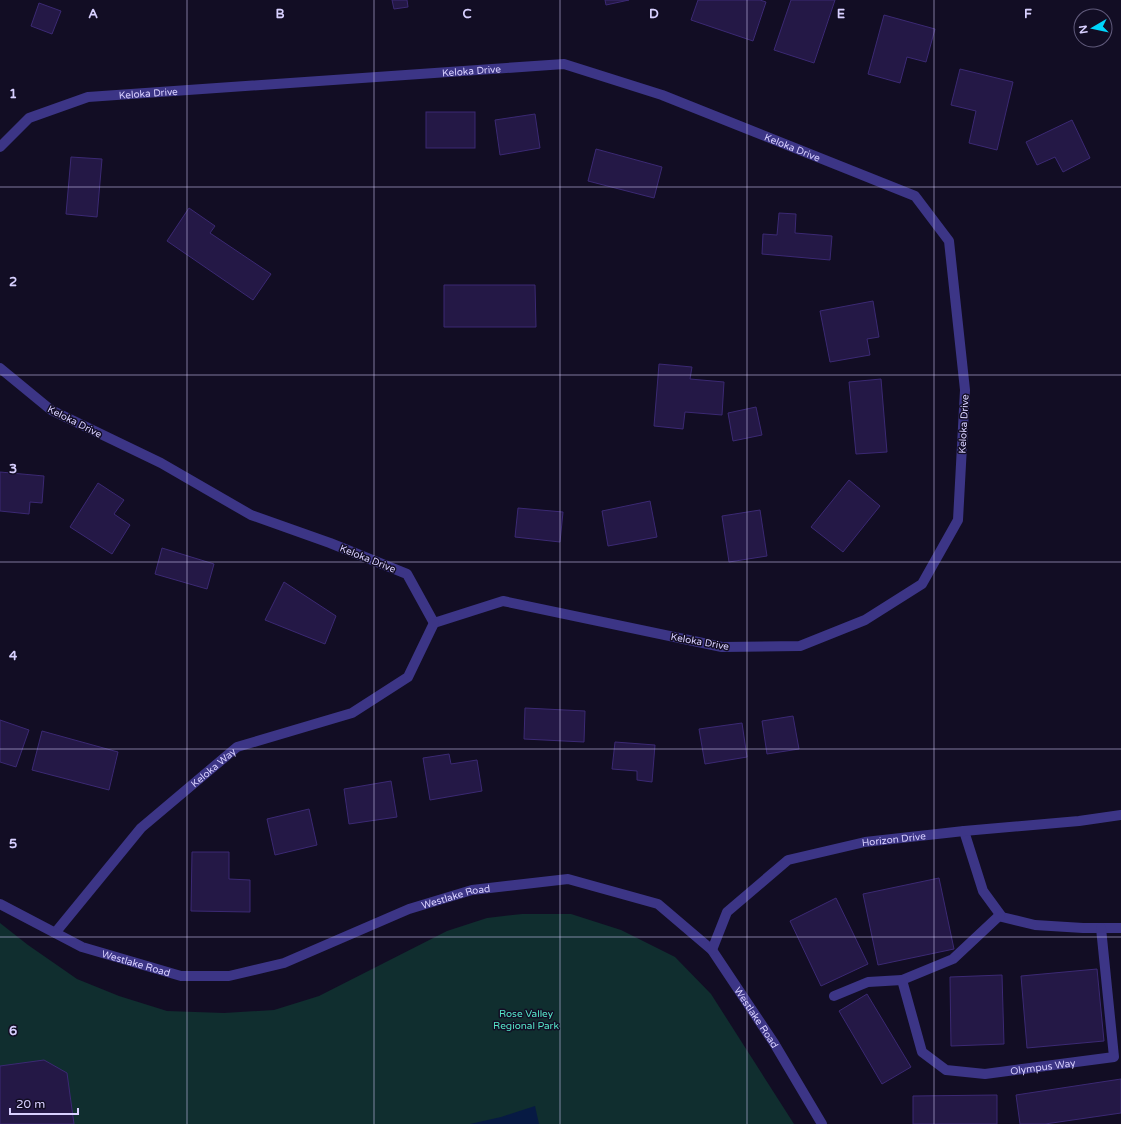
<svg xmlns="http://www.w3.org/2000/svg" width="1121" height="1124" font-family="'Varela Round',sans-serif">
	<rect width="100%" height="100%" fill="#120d24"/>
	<path fill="#102e2f" d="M522,914h49l50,16 54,27 36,37 83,130h-794v-201l28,22 49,34 42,17 48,15 57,2 50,-3 45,-14 128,-65 40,-13z"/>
	<path fill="#071a43" d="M535,1106l4,18h-69l31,-7z"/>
	<g fill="#241846" stroke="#3b2973">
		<path d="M392,0h15l1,7 -14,2z"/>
		<path d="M605,0h24l-23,5z"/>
		<path d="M698,0h62l6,2 -13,39 -62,-21z"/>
		<path d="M791,0h44l-21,63 -40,-13z"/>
		<path d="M39,3l22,8 -9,23 -21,-8z"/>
		<path d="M884,15l51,14 -9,33 -19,-5 -7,26 -32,-9z"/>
		<path d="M960,69l53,13 -16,68 -28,-7 7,-32 -25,-6z"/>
		<rect x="426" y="112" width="49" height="36"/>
		<path d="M535,114l5,34 -40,7 -5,-35z"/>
		<path d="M1072,120l18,38 -27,14 -8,-15 -18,8 -11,-23z"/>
		<path d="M596,149l66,18 -8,31 -66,-17z"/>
		<path d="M71,157l31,2 -5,58 -31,-3z"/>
		<path d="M189,208l26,18 -5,7 61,41 -18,26 -86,-59z"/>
		<path d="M779,213l17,1 -1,19 37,3 -2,24 -68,-6 1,-20 14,1z"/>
		<path d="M444,285h91l1,42h-92z"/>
		<path d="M873,301l6,36 -12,2 3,16 -40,7 -10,-51z"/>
		<path d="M659,364l33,3 -2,12 34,3 -2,33 -37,-3 -2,17 -29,-3z"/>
		<path d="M881,379l6,73 -31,2 -7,-72z"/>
		<path d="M756,407l6,28 -29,6 -5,-28z"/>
		<path d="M0,472l44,4 -2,27 -12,-1 -1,12 -29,-3z"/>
		<path d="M849,480l31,26 -37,46 -32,-25z"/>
		<path d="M98,483l26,17 -10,14 16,11 -18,29 -42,-27z"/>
		<path d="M650,501l7,36 -49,9 -6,-35z"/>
		<path d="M518,508l45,4 -3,30 -45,-5z"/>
		<path d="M760,510l7,46 -38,6 -7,-46z"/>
		<path d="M162,548l52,16 -7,25 -52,-15z"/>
		<path d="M284,582l52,34 -11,28 -60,-24z"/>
		<path d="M525,708l60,3 -1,31 -60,-3z"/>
		<path d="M793,716l6,33 -32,5 -5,-33z"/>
		<path d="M0,720l29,10 -13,37 -16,-5z"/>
		<path d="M742,723l5,34 -42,7 -6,-35z"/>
		<path d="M42,731l76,21 -9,38 -77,-20z"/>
		<path d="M615,742l40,3 -3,37 -15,-2v-9l-25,-2z"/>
		<path d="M449,754l2,10 26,-4 5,31 -52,9 -7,-42z"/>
		<path d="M391,781l6,36 -48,7 -5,-35z"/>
		<path d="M309,809l8,36 -42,10 -8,-36z"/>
		<path d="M192,852h37v27l21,1v32l-59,-1z"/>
		<path d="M939,878l15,71 -76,16 -15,-71z"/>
		<path d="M836,898l32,66 -47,22 -31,-65z"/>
		<path d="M1097,969l7,72 -77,7 -6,-72z"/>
		<path d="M1002,975l2,69 -53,2 -1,-69z"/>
		<path d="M867,994l44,73 -29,17 -43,-73z"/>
		<path d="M44,1060l23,13 7,51h-74v-58z"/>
		<path d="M1121,1079v34l-76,11h-25l-4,-29z"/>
		<path d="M997,1095v29h-84v-28z"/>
	</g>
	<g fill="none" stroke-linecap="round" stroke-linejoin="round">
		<g stroke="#3c3586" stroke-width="10">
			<path id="s1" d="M0,147l29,-29 59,-21 476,-33 98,31 253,101 34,45 16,149 -7,130 -36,64 -57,36 -65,26 -78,1 -219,-46 -69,22 -27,-49 -77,-31 -79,-28 -90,-52 -110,-53 -51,-42"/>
			<path d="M964,831l19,60 19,26 33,8 48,3h38"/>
			<path id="s2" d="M55,933l86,-105 96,-81 115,-34 56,-36 26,-54"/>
			<path d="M902,980l51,-21 47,-44"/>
			<path id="s3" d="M834,996l34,-14 34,-2 20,72 24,18 39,4 129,-17 -13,-129"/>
		</g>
		<g stroke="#3c3586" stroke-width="10">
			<path id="s4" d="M0,904l82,43 99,29h48l55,-13 125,-54 63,-19 96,-11 90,25 54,46 62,93 48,81"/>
			<path id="s5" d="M712,950l15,-38 61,-52 77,-18 99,-11 115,-10 42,-6"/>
		</g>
	</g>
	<path fill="none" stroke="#d8d0ff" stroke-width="1" stroke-opacity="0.55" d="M187,0v1124M374,0v1124M560,0v1124M747,0v1124M934,0v1124M0,187h1121M0,375h1121M0,562h1121M0,749h1121M0,937h1121"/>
	<g text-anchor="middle" stroke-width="3" stroke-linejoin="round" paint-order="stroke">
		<g font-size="10" fill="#d8d0ff" stroke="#120d24">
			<text dy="4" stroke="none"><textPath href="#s1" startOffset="488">Keloka Drive</textPath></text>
			<text dy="4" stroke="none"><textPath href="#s1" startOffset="164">Keloka Drive</textPath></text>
			<text dy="4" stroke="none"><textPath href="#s1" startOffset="824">Keloka Drive</textPath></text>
			<text transform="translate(75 421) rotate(27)" y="4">Keloka Drive</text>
			<text transform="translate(963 424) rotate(-87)" y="4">Keloka Drive</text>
			<text transform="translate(368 558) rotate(22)" y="4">Keloka Drive</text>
			<text transform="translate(700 641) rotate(10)" y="4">Keloka Drive</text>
			<text dy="4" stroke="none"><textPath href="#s2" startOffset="230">Keloka Way</textPath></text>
			<text dy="4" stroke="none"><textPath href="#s5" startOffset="229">Horizon Drive</textPath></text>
			<text dy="4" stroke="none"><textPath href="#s4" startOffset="485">Westlake Road</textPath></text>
			<text dy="4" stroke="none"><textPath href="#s4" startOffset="149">Westlake Road</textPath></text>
			<text dy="4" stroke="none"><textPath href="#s4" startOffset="844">Westlake Road</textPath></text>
			<text dy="4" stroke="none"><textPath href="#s3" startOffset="273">Olympus Way</textPath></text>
		</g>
		<g font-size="10" fill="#55e6c9" stroke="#120d24">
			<text x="526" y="1017">Rose Valley<tspan x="526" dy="12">Regional Park</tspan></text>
		</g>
	</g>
	<g font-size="13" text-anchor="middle" font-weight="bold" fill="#d8d0ff" stroke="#120d24" stroke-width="3" stroke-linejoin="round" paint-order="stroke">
		<text x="93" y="18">A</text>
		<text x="280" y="18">B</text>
		<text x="467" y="18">C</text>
		<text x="654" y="18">D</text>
		<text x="841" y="18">E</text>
		<text x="1028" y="18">F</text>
		<text x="13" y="98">1</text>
		<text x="13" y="286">2</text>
		<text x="13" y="473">3</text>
		<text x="13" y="660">4</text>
		<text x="13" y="848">5</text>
		<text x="13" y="1035">6</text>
	</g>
	<g transform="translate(1093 28) rotate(261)"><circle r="19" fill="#120d24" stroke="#615b7c"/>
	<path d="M0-3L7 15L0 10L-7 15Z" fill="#00d5fb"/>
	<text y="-6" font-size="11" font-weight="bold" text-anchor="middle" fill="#d8d0ff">N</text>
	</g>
	<path d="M10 1108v6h68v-6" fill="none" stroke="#d8d0ff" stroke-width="2"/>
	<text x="16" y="1108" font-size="12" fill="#d8d0ff" stroke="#120d24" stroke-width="3" paint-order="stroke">20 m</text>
</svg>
